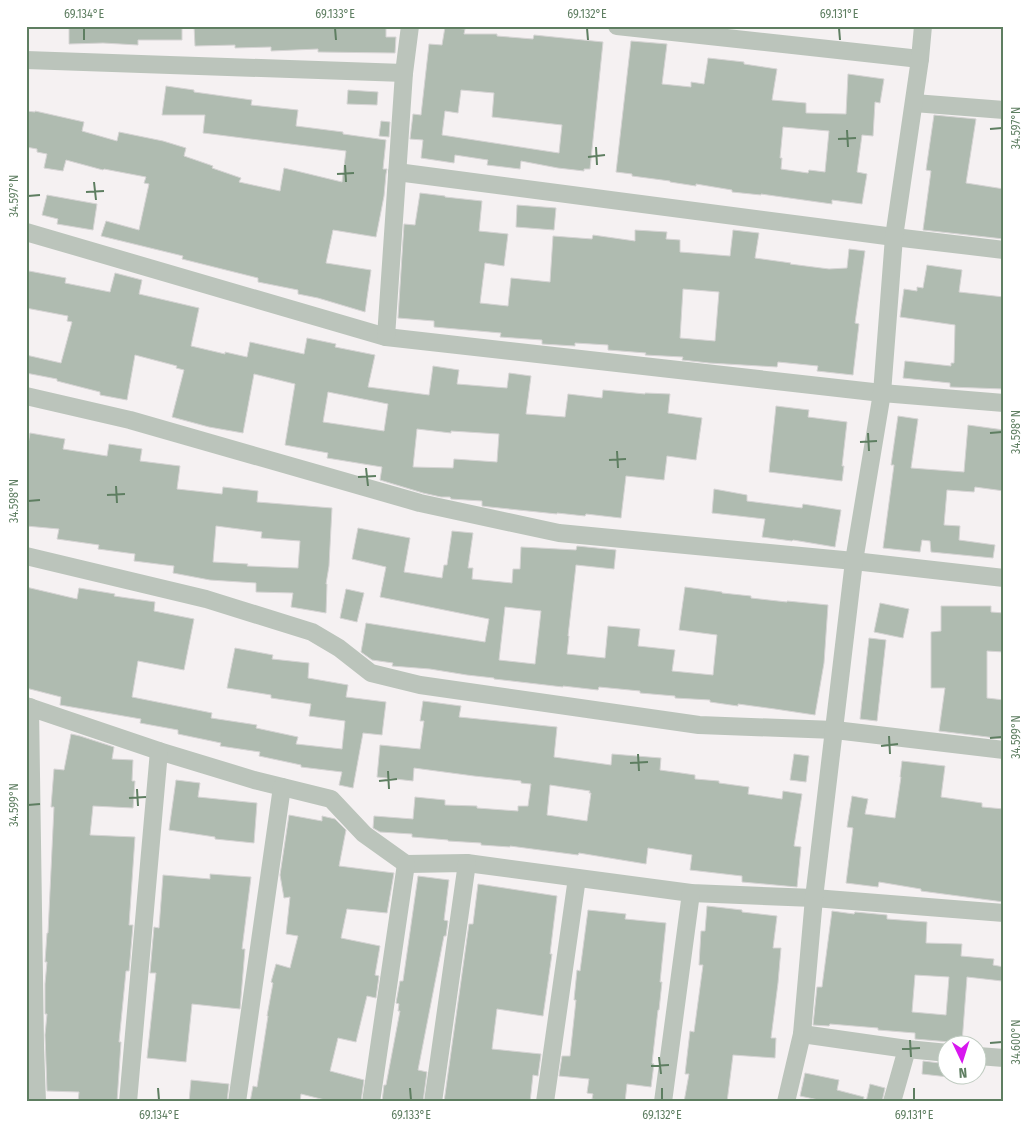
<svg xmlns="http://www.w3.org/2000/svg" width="1030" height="1128" font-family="'Fira Sans Condensed',sans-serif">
	<rect width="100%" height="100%" fill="#f5f1f2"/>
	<g fill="#afbbb0" stroke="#d6d4d4" fill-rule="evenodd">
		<path d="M69,26h113v14h-44v5l-35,-2 -34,1z"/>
		<path d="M194,26h192v11h10l-1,16 -77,-1v-3l-47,2v-4l-36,1v-3l-40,1z"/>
		<path d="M445,27l20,2 -1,5h33v2l36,3 1,-4 69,7 -13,127h-6v2l-26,-3 -37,-7 -1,8 -33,-4 1,-5 -33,-5 -1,8 -33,-5 2,-18 -13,-1 3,-25 8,1 8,-71 13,1zM461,90l33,3 -2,24 70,8 -3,28 -117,-18 3,-24 13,2z"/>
		<path d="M631,41l36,3 -5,40 29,3v-5l13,2 4,-26 36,4v2l33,5 -5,31 34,3v10l40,1 2,-40 36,5 -4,24 -5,-1 -2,34 -11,-1 -5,37 10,2 -5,30 -30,-4v4l-71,-10v1l-29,-3v-2l-36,-6v2l-26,-4v-1l-38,-5v-2l-16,-2zM783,127l46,4 -4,41 -16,-2 -1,3 -27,-4 1,-11h-2z"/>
		<path d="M166,86l28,4v2l58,8 -1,5 47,5 -2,16 47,6v2l43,6 -3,29h4l-1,5 -2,22 -8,41 -43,-7 -7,33 45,7 -6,42 -47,-14 -20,-4v-4l-40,-8v-4l-76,-19 1,-3 -82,-20 5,-15 33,9 10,-46 -5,-1 2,-6 -42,-8 -1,1 -37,-10 -3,11 -19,-3 3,-14 -10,-2v-3l-11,-2v-36l9,1v-1l49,11 -2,9 35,10 2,-9 44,9 23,7 -2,8 29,10 -1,2 29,10 -2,4 41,9 4,-23 58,14 4,-31 -143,-18 2,-18h-43z"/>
		<path d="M348,90l30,2 -1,13 -30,-1z"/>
		<path d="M934,115l42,4 -10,64 38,6v50l-81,-9 8,-59 -5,-1z"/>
		<path d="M381,121l9,1 -1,15 -10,-1z"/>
		<path d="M420,193l25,3v1l37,4 -3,30 29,3 -4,32 -19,-3 -5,40 28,3 3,-28 39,4 3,-46 39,3 1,-4 42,6v-11l32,2 -1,7 14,1v12l50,4 3,-26 26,3 -4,25 36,5 -1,1 39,5 18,-1 2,-19 16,2 -10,72 4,1 -6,51 -36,-4 1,-5 -40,-4 -1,5 -68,-4 -27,-3 1,-3 -38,-2 1,-2 -38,-3v-5l-33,-2v3l-33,-2v-4l-42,-3 1,-4 -67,-6v-6l-36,-3 6,-94 11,1zM683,289l36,3 -4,49 -35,-3z"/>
		<path d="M47,195l50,9 -4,26 -36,-6 1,-5 -16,-4z"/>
		<path d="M517,205l39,3 -2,22 -38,-3z"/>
		<path d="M927,265l35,5 -3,22 45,5v92l-54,-2v-4l-47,-5 2,-17 46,5v-3h3l1,-38 -55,-8 4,-28 13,2v-4l6,1z"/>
		<path d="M29,271l37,7 -1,5 45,9 5,-19 27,7 -3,14 60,14 -8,38 34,8v-2l22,5 3,-15 54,12 3,-16 29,6 -1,3 40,8 -7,32 61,8 4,-29 26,4 -2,14 50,4 2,-15 22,3 -5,38 39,3 3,-23 34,4 1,-8 42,4v-1l25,1 -2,19 34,5 -6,42 -29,-4 -3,24 -38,-4 -5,42 -35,-4 -1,2 -28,-3v1l-67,-7 -8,-1v-5l-31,-2 -1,-2h-9l-18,-4 -43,-13 2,-13 -55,-9 1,-5 -43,-8 10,-61 -41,-10 -11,59 -34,-6 -37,-10 12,-47 -8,-2 1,-2 -42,-11 -8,45 -27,-5v-3l-43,-11v-2l-31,-6v-18l35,8 11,-41 -5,-1 1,-5 -42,-8v-24zM328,392l60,12 -4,27 -61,-9zM417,429l34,4v-2l48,3 -2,28 -43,-3 -1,9 -40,-1z"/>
		<path d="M776,406l33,4 -1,7 39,5 -5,44h2l-2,15 -73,-9z"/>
		<path d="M898,416l20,3 -7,49 53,4 4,-47 36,5v61l-29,-4 -1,5 -27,-2 -3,35 16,1 -1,14 36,5 -2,13 -62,-6 -1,-11 -8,-1 -2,12 -37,-4 11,-83h-3z"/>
		<path d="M30,433l35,6 -2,10 44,7 2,-12 33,5 -2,12 40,5 -3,23 45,5 1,-7 35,4 -1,11 75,6 -3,58 -3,18h1l-1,29 -35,-6 2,-14 -37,-1v-9l-46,-3 -37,-7 1,-7 -40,-5 1,-7 -37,-5 1,-4 -42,-6 2,-10 -33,-3v-70zM216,526l46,6 -1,6 39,3 -2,27 -51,-2 1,-2 -35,-2z"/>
		<path d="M714,489l33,6v6l55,7 1,-4 38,6 -6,37 -42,-7 -1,1 -30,-4 3,-18 -53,-6z"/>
		<path d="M358,528l52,10 -6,34 38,6 2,-13h3l5,-34 21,2 -5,35h5l-1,11 40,4 1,-14h7l1,-22 55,3 1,-4 39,4 -2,19 -38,-4 -8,71h1l-2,18 38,4 3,-32 32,3 -2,17 37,4 -3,21 41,4 4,-40 -38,-5 6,-43 37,5v1l29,3v2l36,4v-1l41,4 -4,58 -9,52 -40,-6 -37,-5v2l-28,-4v-2l-35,-2v-2l-35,-3v-2l-41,-4 -1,3 -35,-4v1l-69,-8v-1l-27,-3 -37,-6 -38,-3 1,-3 -21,-3 -11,-8 5,-29 119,19 4,-23 -109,-22 6,-30 -34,-8zM505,607l36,4 -6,53 -36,-4z"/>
		<path d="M26,587l51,12 2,-11 36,6 -1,2 41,6 -1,9 40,8 -10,51 -46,-9 -6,36 80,16 -1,5 46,7 -1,3 42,9 -2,7 46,5 3,-28 -36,-5 2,-12 -40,-6v-3l-44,-7 8,-40 38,7 -1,4 37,4 -1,15 40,7 -2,12 40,5 -4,33 -19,-2 -10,55 -14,-3 3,-13 -41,-5v-2l-42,-9 1,-4 -40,-6 1,-3 -43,-9v-4l-38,-7 1,-4 -81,-14 1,-8 -35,-9z"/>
		<path d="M346,589l18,4 -7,29 -17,-4z"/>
		<path d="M880,603l29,6 -6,29 -29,-6z"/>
		<path d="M941,606h50v6l13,1v39l-17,-1v47l17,2v39l-65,-8 6,-43h-14v-56l10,-1z"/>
		<path d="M869,638l17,2 -9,81 -17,-2z"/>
		<path d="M423,701l38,5 -2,11 98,10 -3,30 57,8 1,-11 49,4 -1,12 35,5v4l24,2v2l30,4 -1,7 34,5 1,-8 19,3 -8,52 7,1 -4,40 -55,-5v-6l-52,-6 2,-15 -44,-7 -2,16 -67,-11 -1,2 -68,-9v1l-29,-2v-2l-33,-2v-1l-36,-3v-3l-32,-2 -7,-4 1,-12 39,3 2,-22 30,3v5l32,1v2l41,3v-5h10l3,-22 -10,-1v-2l-47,-5 -60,-8 -1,13 -36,-4 3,-32 40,4 4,-28h-4zM550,785l40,6 -1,2h2l-4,28 -40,-6z"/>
		<path d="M71,734l9,2 34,11 -2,12 21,1 -1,21h3l-2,27 -40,-2 -3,29 45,2 -6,88h4l-4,46h-3l-7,71h2l-4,60h-39l1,-10 -32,-1 -2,-56 2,-21h-2v-30l2,-22h-2l2,-29h1l6,-126h-3l3,-38 10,1z"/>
		<path d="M794,754l15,2 -3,26 -16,-2z"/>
		<path d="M902,761l43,5 -4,31 41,6v4l22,2v93l-83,-11v-2l-42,-7 -1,5 -32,-4 7,-55 -6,-1 5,-31 16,3 -3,15 30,4 6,-41h-1z"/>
		<path d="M176,780l24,3 -2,14 59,6 -3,40 -39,-4v-2l-46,-7z"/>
		<path d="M289,815l33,6v-5l13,3 11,11 -7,36 55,7 -7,40 -40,-4 -6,29 39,8 -5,29 4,1 -3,22 -9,-2 -11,46 -18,-4 -8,33 34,9 -3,22h-28l-32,-8 -1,8h-50l3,-16 4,1 11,-71h-1l6,-33 -2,-1 5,-18 14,4 8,-32 -12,-2 4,-37 -6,1 -4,-23z"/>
		<path d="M210,874l41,3 -9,72h3l-5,60 -48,-5 -6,58 -39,-4 9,-85h-6l4,-46 5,1 4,-53 47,4z"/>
		<path d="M418,876l31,4 -5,40 4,1 -2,15h-2l-26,134 9,2 -4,30h-41l2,-17h2l14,-74h-2l1,-7 -3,-1 4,-22h3z"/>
		<path d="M478,884l79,12 -7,58h2l-9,62 -46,-7 -5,40 49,5 -3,22 -5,-1 -3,27h-86l25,-178h4z"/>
		<path d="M707,906l35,4v2l35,4 -4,32h8l-3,35 -7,55h5l-1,20 -42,-3 -6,47h-43l5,-28h-4l5,-43 4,1 9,-67h-4l2,-34h4z"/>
		<path d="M588,910l38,4 -1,5 41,4 -6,59h2l-3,28h-1l-6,53 2,1 -3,23 -24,-3 -2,18h-13l-20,-3 1,-5 -6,-1 2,-14 -30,-3 3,-20h8l6,-56h-2l3,-30 3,1z"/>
		<path d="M832,911l22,3 1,-2 32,3v4l40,3 -1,21 36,1 -1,12 33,3 -1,6 11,2 -2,14 -35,-4 -5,66 -47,-4v-6l-37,-3v-2l-48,-4 -1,2 -16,-1 4,-38h5zM915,975l34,2 -3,38 -34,-3z"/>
		<path d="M923,1061l25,3v13l-26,-3z"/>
		<path d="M805,1073l34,7 -2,10 27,7 -1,5h-35l-28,-6z"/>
		<path d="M191,1080l38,4 -2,18h-38z"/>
		<path d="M870,1084l15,4 -3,14h-16z"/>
	</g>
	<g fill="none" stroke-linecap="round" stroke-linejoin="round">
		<g stroke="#bbc4bb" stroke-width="18">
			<path d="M617,26l303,33"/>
			<path d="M26,60l378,13"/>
			<path d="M914,103l90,7"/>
			<path d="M397,172l497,65 110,13"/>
			<path d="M26,232l360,105 496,56 122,10"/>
			<path d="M386,337l18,-264 6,-47"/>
			<path d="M26,396l104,24 290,83 139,30 295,28 150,17"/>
			<path d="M26,556l180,43 106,33 27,16 32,25 49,12 279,40 136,5 169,20"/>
			<path d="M26,706l133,45 95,29 77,19 33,35 42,30 61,-1 224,30 123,5 190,15"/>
			<path d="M30,707l5,338 2,57"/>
			<path d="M802,1034l105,15 41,4"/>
			<path d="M978,1056l26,2"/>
			<path d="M128,1102l31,-351"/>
			<path d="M237,1102l45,-315"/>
			<path d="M371,1102l35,-238"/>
			<path d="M433,1102l34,-239"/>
			<path d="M545,1102l32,-224"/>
			<path d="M663,1102l28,-209"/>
			<path d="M786,1102l16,-68 12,-136 40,-337 28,-168 12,-156 26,-178 3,-33"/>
			<path d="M892,1102l15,-53"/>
		</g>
	</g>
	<path fill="none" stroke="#5e7e61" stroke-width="2" d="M84,28v12M335,28l1,12M587,28l1,12M839,28l1,12M990,129l12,-1M847,130l1,17M838,139l18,-1M596,147l1,18M588,157l17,-2M345,165l1,17M337,174l17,-1M94,182l2,18M86,192l18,-1M28,196l12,-1M868,433l1,18M990,433l12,-1M860,442l17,-1M617,451l1,17M609,460l17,-1M366,468l2,18M358,477l18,-1M116,486l1,17M107,495l18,-1M28,501l12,-1M889,736l1,18M990,738l12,-1M881,746l17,-2M638,754l1,17M630,763l18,-1M388,771l1,18M379,781l18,-2M137,789l1,17M129,798l17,-1M28,805l12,-1M910,1040l1,17M990,1043l12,-1M902,1049l18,-1M659,1057l2,17M651,1066l18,-1M158,1088l1,12M410,1088l1,12M662,1088v12M914,1088v12"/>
	<rect width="1030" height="1128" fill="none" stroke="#ffffff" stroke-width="55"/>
	<g transform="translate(962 1060) rotate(176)"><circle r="24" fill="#ffffff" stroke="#bfcbc0"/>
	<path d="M0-4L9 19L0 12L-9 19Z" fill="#d817ef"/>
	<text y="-8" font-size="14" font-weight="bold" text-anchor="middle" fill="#5e7e61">N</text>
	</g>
	<rect x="28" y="28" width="974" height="1072" fill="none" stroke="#5e7e61" stroke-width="2"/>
	<g font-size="12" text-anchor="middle" fill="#5e7e61">
		<text x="84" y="18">69.134°E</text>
		<text x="335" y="18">69.133°E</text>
		<text x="587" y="18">69.132°E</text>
		<text x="839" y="18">69.131°E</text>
		<text transform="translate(1016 128) rotate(-90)" y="4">34.597°N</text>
		<text transform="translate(14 196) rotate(-90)" y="4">34.597°N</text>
		<text transform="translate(1016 432) rotate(-90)" y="4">34.598°N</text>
		<text transform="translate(14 501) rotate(-90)" y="4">34.598°N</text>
		<text transform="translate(1016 737) rotate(-90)" y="4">34.599°N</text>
		<text transform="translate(14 805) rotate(-90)" y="4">34.599°N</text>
		<text transform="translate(1016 1042) rotate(-90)" y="4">34.600°N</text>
		<text x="159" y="1119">69.134°E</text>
		<text x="411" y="1119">69.133°E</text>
		<text x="662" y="1119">69.132°E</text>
		<text x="914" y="1119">69.131°E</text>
	</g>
</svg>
